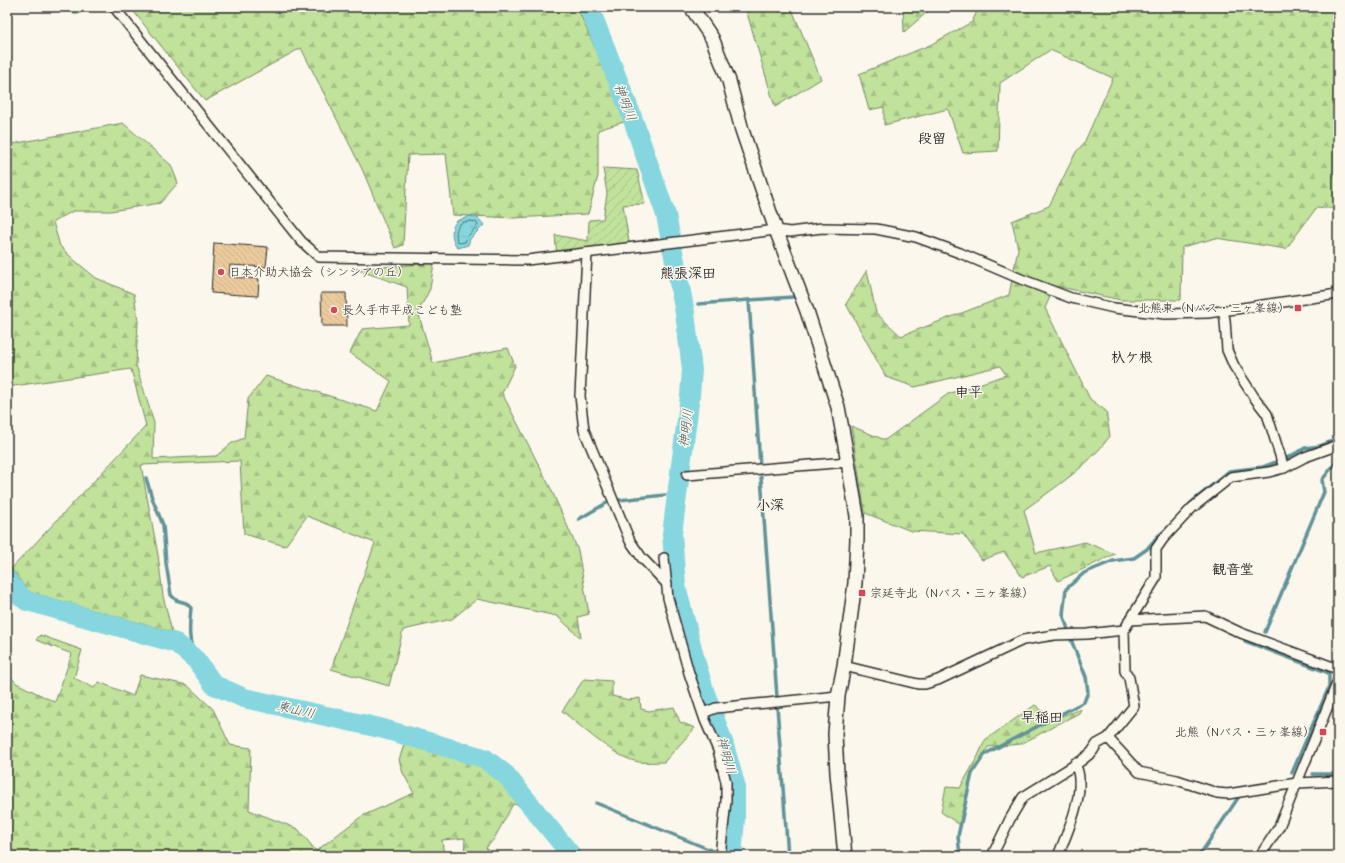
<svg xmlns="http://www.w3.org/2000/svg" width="1345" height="863" font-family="'Comic Neue','Klee One',sans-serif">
	<defs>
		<pattern id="forest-firs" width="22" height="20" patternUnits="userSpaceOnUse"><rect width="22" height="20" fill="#c0e29b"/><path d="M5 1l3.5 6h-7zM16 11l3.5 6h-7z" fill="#a5c286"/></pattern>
		<pattern id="garden-furrows" width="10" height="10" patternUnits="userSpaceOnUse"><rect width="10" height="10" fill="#c0e29b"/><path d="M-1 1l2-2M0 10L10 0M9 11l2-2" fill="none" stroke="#a5c286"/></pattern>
		<pattern id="water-ripples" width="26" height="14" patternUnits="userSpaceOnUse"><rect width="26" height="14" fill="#85d6df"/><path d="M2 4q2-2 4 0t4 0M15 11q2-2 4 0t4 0" fill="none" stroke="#73b8c0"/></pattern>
		<pattern id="building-back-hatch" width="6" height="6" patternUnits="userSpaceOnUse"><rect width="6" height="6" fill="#eccb9d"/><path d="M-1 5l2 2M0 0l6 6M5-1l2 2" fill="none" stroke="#cbae87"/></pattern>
	</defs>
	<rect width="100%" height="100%" fill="#fbf7ec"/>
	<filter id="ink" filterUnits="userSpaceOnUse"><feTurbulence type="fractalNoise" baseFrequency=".025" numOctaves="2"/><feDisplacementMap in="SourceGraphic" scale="8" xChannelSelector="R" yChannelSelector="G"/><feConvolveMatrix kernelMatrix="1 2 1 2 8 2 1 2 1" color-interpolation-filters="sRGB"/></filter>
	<g filter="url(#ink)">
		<g fill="url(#forest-firs)" stroke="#768663">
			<path d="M69,7h22l-15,8z"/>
			<path d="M130,7h447l50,114 -29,9v46l-10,38 -74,4 -61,-3 -7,-61 -38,1 -5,90 -8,3 -32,-77 -62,-123 -96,53z"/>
			<path d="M748,7h43l30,72 -46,28 -28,-94z"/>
			<path d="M903,7h30l-29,25z"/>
			<path d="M979,7h359v202l-21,-2 -31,42 -70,-11 -34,9 -1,53h-60l-66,-14 -10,22 45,91 16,12 4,25c-22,31 -56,52 -86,74l12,43 49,-11 30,12 -57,27 -8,-15 -28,11 -18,-25 -22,8 -19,-26 -52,-3 -46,-18 -14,-87 34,14 63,-46 58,-19 -6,-9 -85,21 -29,-10 -40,-73 21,-34 9,43 25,23 108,-41 9,-46 -6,-28 37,-15 27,-54 8,-9 29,-65 -63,-28 -50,33 -2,68 -35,2 -15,-44 -64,16v-18l-15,3 -10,-36 71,-29 42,-23z"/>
			<path d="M123,123l48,42 7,18 -18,20 -49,8h-38l-20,11 7,24 13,13 23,19 38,16 4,27 -2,44 18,58 -1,36 63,-3 16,-13 12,-5 4,-39 18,-23 111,35 14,-30 -41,-28 12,-24 47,-4 -2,-38 -52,-18 79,-6 -4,26 -12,23 15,51 75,-15 7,18 -13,27 49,96 27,61 11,64 -11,3 3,21 -24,-22 -80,-17 -25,20 -49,11 -14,56 -58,-17 44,-126 -68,-27 -22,30 -41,-12 -4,-73 -99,4 17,90 5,41 9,36 -143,-40 -18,-23 135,-143 -15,-57 -124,18v-242z"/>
			<path d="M40,635l42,15 -8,28 20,10 5,-6 34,14 7,-21 47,10 26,24 17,36 21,3 -2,62 49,19 18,22 46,-35 52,-23 -11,-20 -4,-13 6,-18 7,-3 73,23 18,14 23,31 -13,-3 -19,35 -8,9 7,8h-29l1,-18 -23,2 2,16h-437v-184l9,11 39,19 17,-48 -36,-14z"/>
			<path d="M584,679l28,2v15l17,4 11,-2 1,11 8,2 25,-4 6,15 15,6 -31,34c-8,0 -17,1 -25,0 -23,-3 -58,-36 -77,-51z"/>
			<path d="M1035,705l18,14 28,-10 -2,4 -58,31 -33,3 -19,35 -9,43 -19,-13 5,-25 14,1 18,-32 7,-16z"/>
		</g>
		<path fill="url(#garden-furrows)" stroke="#768663" d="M603,168l34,2 8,34 -22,1 7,43 -73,9 -2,-22 33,6 1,-21 14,-1 4,-25z"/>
		<path fill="url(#water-ripples)" stroke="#619297" d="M470,216l8,2 6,7 -14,14 -2,6 -10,3c-6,-7 -9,-19 -1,-27 3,-2 9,-3 13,-5z"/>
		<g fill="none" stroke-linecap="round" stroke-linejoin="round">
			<path stroke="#4f6f73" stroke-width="1" d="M470,221l6,1 2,3 -11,12 -2,5 -6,1c-4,-4 -4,-14 1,-19 2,-2 7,-2 10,-3z"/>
			<g stroke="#619297" stroke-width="3.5">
				<path d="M698,304l51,-4"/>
				<path d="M760,466l-11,-166 44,-3"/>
				<path d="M761,477l16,220"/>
				<path d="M146,478l6,20 11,27 3,38 5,32 5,5 10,3 5,5c-2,20 -3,33 5,52"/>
				<path d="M1188,506l5,-5 36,-30 34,-4 26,-10 16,-9 15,-2 18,-7"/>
				<path d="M579,519l31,-18 55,-6"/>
				<path d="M1265,632l59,-140 -2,-12 11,-14 5,-4"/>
				<path d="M1245,641l84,32v14l-37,86"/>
				<path d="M777,706l11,150"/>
				<path d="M1313,774h25"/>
				<path d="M596,803l122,50"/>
				<path d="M960,856l-2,-20 14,-63 13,-19 99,-52 4,-10 -2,-15 -13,-32 -10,-31 3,-25 18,-16 29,-12 21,-3 13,-9 11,-13 11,-9"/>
				<path d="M1199,856l41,-61"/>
			</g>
			<g stroke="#85d6df" stroke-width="20">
				<path d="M589,7l42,107 35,101 19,98 7,57 -2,26 -18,138 4,52 20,78 9,29 18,49 12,42v35l-3,37"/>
				<path d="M7,580l13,16 7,5 149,42 20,17 18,25 30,13 136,30 104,30 22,17 66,81"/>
			</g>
		</g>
		<g fill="url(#building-back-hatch)" stroke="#2b2b2b">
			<path d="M214,243l54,4 -2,20 -36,-2 -1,12 30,2 -1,17 -47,-3z"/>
			<path d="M321,293h25l1,33h-25z"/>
		</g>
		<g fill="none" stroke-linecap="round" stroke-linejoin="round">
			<g stroke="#2b2b2b" stroke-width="12">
				<g id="street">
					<path d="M114,7l187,234 18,16 208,3 249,-30 14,2 32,-4 54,1 40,8 44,16 61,26 50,19 43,10 51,6 43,-1 130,-19"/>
					<path d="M587,253l-7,143 4,34 46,111 12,17 25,26"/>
					<path d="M1223,311l2,9 2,30 7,16 20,31 13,17 17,54"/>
					<path d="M687,475l161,-13"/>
					<path d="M664,558l4,40 21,75 16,47 13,30 8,32v19l-6,55"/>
					<path d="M1129,620l76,-4 36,17 97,36"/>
					<path d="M844,666l74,18h7l13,-4 85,-40 31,-5 33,-1 37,-4"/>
					<path d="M703,713l13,-5 122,-12"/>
					<path d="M1108,738l31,34 38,8 40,13 11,1 69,-11 41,-2"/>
					<path d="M992,856l18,-37 13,-22 58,-36 11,-9 5,-8 11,-6 26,-32 -5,-28 -4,-7 -1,-41 32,-52v-29l7,-10 29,-31 39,-31 38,-5 15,-4 21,-11 25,-9 8,-4"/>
					<path d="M1058,856c9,-23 23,-53 21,-77 0,-5 -2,-11 -4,-16"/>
					<path d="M1260,856l19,-29 59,-146"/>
				</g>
			</g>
			<g stroke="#2b2b2b" stroke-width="16">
				<path id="secondary" d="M691,7l21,31 17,43 13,49 34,100 31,81 31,96 10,55 9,54v23l-2,44 -11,83 -6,30 -3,38 2,39 8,83"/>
			</g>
			<use href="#street" stroke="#fbf7ec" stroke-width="9"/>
			<use href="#secondary" stroke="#fbf7ec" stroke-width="13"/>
		</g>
	</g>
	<g fill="#d1495b" stroke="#fbf7ec" stroke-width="1.5">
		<circle cx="221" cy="272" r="4"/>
		<rect x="1294" y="304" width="8" height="8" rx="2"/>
		<circle cx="334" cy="310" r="4"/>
		<rect x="858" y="589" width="8" height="8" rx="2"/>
		<rect x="1319" y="728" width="8" height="8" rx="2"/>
	</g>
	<g text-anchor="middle" stroke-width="3" stroke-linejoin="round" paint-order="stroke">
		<g font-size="12" fill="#2b2b2b" stroke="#fbf7ec" text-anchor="start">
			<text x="229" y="276">日本介助犬協会（シンシアの丘）</text>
			<text x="1290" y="312" text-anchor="end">北熊東（Nバス・三ヶ峯線）</text>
			<text x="342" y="314">長久手市平成こども塾</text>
			<text x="870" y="597">宗延寺北（Nバス・三ヶ峯線）</text>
			<text x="1315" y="736" text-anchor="end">北熊（Nバス・三ヶ峯線）</text>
		</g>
		<g font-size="13" font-style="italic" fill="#425658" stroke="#fbf7ec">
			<text transform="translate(626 102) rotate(69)" y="5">神明川</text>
			<text transform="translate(685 428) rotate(-83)" y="5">神明川</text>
			<text transform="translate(296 709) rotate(13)" y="5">東山川</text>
			<text transform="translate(727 755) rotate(74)" y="5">神明川</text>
		</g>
		<g font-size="14" font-weight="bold" fill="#2b2b2b" stroke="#fbf7ec">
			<text x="932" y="143">段留</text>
			<text x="688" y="278">熊張深田</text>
			<text x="1132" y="362">杁ケ根</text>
			<text x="969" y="397">申平</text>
			<text x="770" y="510">小深</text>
			<text x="1233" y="574">観音堂</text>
			<text x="1042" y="722">早稲田</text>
		</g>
	</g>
	<rect width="1345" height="863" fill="none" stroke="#fbf7ec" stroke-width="24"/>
	<rect x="12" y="12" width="1321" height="839" fill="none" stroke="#2b2b2b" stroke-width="1.5" filter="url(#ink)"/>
</svg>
